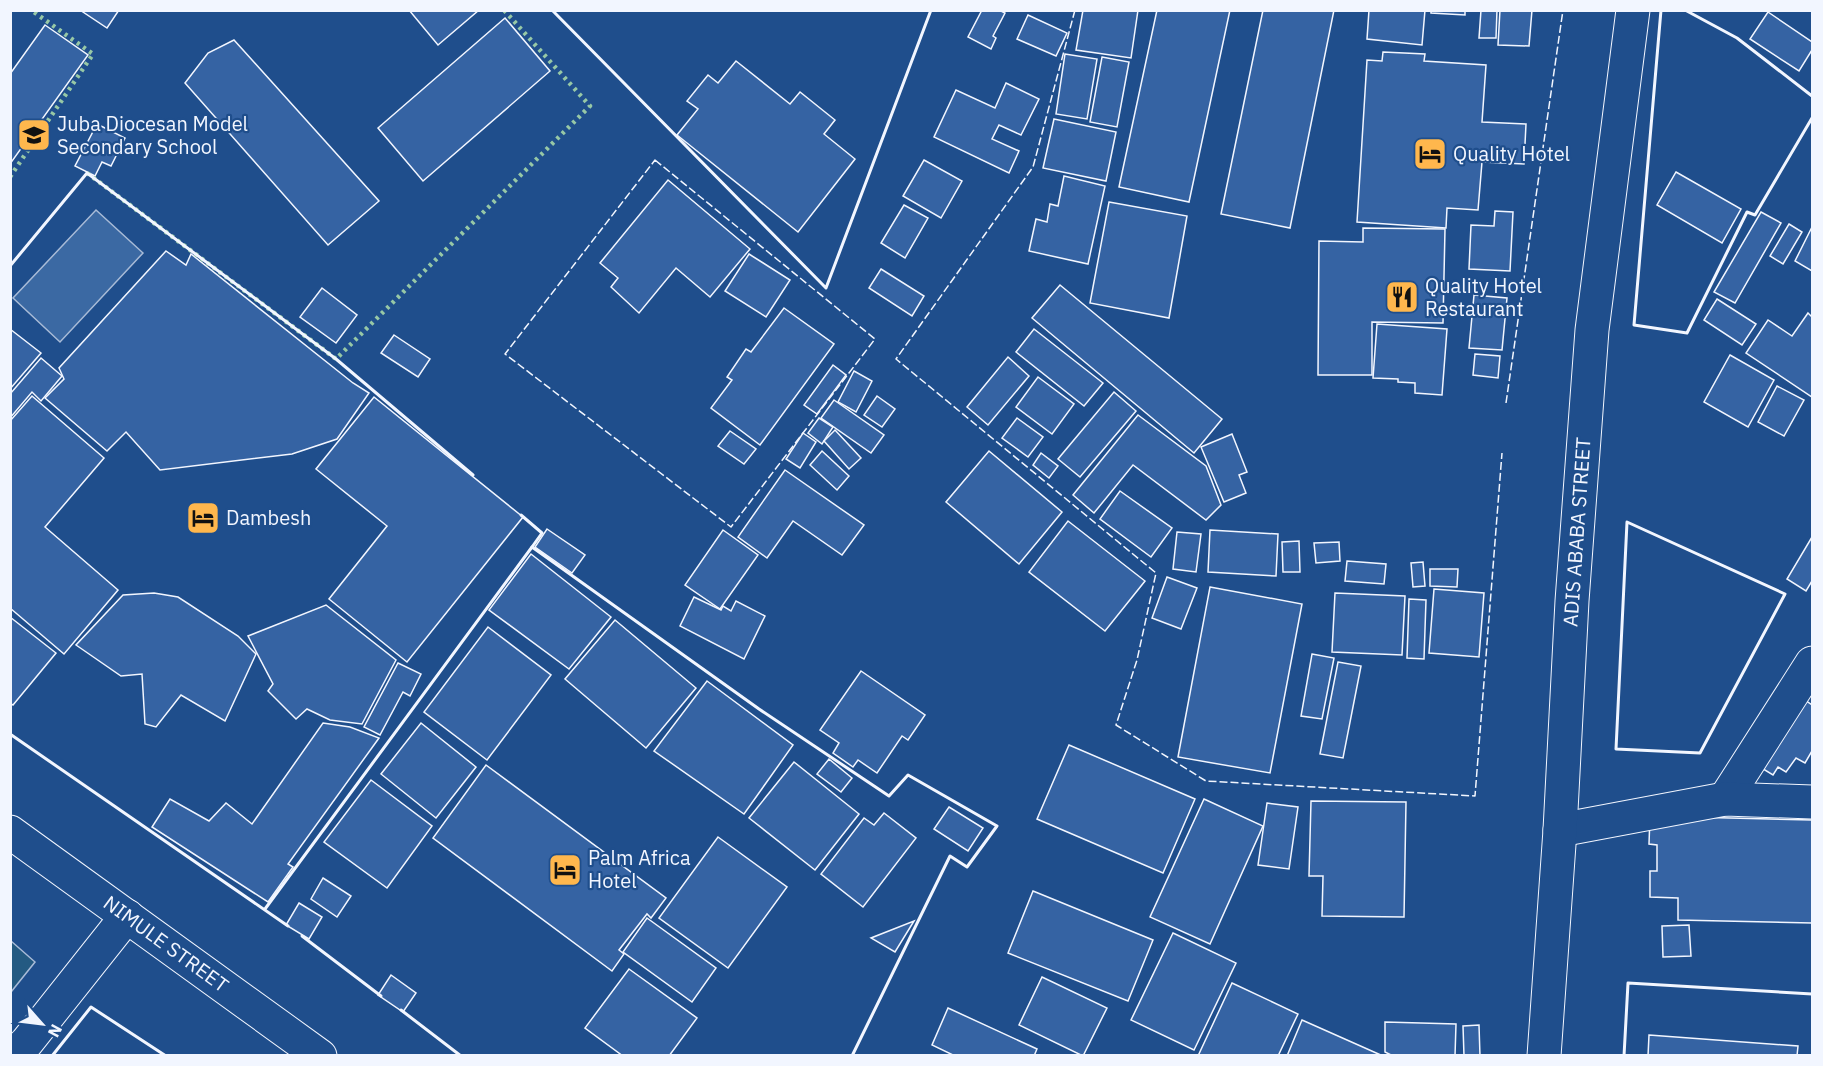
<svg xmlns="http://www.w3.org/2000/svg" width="1823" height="1066" font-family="'IBM Plex Sans',sans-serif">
	<rect width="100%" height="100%" fill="#1f4e8c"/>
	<path fill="#245a82" stroke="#a8bbd7" stroke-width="1.5" d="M11,941l24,21 -24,30z"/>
	<path fill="#3b69a3" stroke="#a8bbd7" stroke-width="1.5" d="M96,210l47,43 -83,89 -47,-44z"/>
	<g fill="#3563a3" stroke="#f2f6ff" stroke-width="1.5">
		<path d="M80,10h39l-12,18z"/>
		<path d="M409,10h70l-41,35z"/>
		<path d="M982,10h17l6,3 -12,23 3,2 -5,11 -23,-12z"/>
		<path d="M1083,10h55l-7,48 -55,-8z"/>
		<path d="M1157,10h73l-41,192 -70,-15z"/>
		<path d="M1263,10h71l-44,218 -69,-14z"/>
		<path d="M1369,10h56l-3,35 -55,-6z"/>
		<path d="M1431,10h34v5l-34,-2z"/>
		<path d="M1481,10h16l-1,28h-17z"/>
		<path d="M1500,10h32l-3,36 -31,-1z"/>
		<path d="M1768,12l44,30v8l-13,21 -49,-32z"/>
		<path d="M1028,15l39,18 -11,23 -39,-17z"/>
		<path d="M505,18l45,53 -127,110 -45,-53z"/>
		<path d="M45,25l43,30 -78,109v-90z"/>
		<path d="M234,40l145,161 -51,44 -143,-162 23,-30z"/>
		<path d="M1383,52l42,2 -1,7 62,4 -4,57 44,2 -2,40 -42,-2 -4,48 -31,-2 -1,20 -89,-6 10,-162 15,1z"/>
		<path d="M1065,54l32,5 -10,60 -31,-5z"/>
		<path d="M1102,57l27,5 -12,65 -27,-5z"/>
		<path d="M736,61l54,43 10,-12 35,28 -11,14 31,25 -57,73 -121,-97 21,-26 -11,-8 21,-26 10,8z"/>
		<path d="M1006,83l33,16 -18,36 -22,-10 -7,14 27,12 -10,22 -75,-36 22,-47 39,18z"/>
		<path d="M1054,119l62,13 -10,49 -63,-13z"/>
		<path d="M97,124l28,14 -14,28 -9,-4 -7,14 -20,-10z"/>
		<path d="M924,160l38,21 -21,37 -38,-22z"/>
		<path d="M1676,172l65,37 -19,34 -65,-38z"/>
		<path d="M1064,176l41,10 -17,78 -59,-13 7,-32 11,3 3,-18 8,2z"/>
		<path d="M668,180l82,69 -40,48 -34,-29 -37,45 -28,-26 7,-9 -18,-15z"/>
		<path d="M1109,202l78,14 -18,102 -79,-15z"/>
		<path d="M904,205l24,13 -23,40 -24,-15z"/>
		<path d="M1495,211l18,1 -3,59 -41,-2 2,-44 23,1z"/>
		<path d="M1761,212l20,11 -46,80 -21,-11z"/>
		<path d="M1789,224l13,8 -19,32 -13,-8z"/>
		<path d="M1812,227v44l-17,-10z"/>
		<path d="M1363,228l82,1 -2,94 -71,-1v53h-54l1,-134 44,1z"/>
		<path d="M166,251l20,14 5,-11 162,129 16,10 -32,46 -45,15 -132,16 -34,-38 -19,19 -62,-53 19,-19 -5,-11z"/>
		<path d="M749,254l41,26 -24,37 -41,-26z"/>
		<path d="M881,269l43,27 -12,20 -43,-28z"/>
		<path d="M1060,285l162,134 -28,34 -162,-135z"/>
		<path d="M322,288l35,27 -21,28 -36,-26z"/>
		<path d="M1474,295l33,3 -5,52 -33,-2z"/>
		<path d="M1717,299l39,25 -14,21 -38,-25z"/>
		<path d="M784,308l50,36 -74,101 -49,-37 21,-28 -5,-3 19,-28 5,3z"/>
		<path d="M1808,313l4,4v80l-66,-44 22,-33 24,16z"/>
		<path d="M1377,324l70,5 -5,66 -27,-2v-10l-17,-1v-3l-25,-1z"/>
		<path d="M10,329l31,24 -31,36z"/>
		<path d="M1034,329l69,54 -19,23 -68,-54z"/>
		<path d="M394,335l36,24 -12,18 -37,-24z"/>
		<path d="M1475,354l25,2 -2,22 -25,-3z"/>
		<path d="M1730,355l44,25 -26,47 -44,-25z"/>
		<path d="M1008,357l21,19 -41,49 -21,-18z"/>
		<path d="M41,358l21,18 -21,25 -9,-9 -22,26v-24z"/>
		<path d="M833,365l13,10 -29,39 -13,-9z"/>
		<path d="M854,371l18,10 -16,31 -18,-10z"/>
		<path d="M1038,377l36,27 -22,30 -36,-27z"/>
		<path d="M1777,386l27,14 -20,36 -26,-14z"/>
		<path d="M1114,392l22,19 -56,66 -22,-18z"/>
		<path d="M32,396l72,62 -59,69 73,63 -54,64 -54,-46v-187z"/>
		<path d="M877,396l18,13 -13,18 -18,-12z"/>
		<path d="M374,397l149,120 -116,145 -78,-63 58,-73 -71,-57z"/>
		<path d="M834,400l50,35 -13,18 -50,-35z"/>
		<path d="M1138,415l68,51 15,39 -15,15 -73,-55 -39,48 -21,-18z"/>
		<path d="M819,418l14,9 -11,17 -14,-11z"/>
		<path d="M1017,418l26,19 -15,20 -26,-19z"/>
		<path d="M835,430l26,28 -12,11 -25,-28z"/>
		<path d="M730,431l26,18 -12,15 -26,-18z"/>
		<path d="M803,433l13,9 -16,26 -14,-9z"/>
		<path d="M1232,434l15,38 -8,3 7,18 -22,9 -23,-55z"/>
		<path d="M822,451l27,25 -12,14 -27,-25z"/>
		<path d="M989,451l73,61 -43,52 -73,-62z"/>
		<path d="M1041,453l17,13 -9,12 -16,-13z"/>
		<path d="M785,470l79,55 -22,30 -49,-34 -26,37 -29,-21z"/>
		<path d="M1120,491l52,37 -21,29 -51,-38z"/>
		<path d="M1068,521l77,60 -40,50 -76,-59z"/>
		<path d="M547,529l38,26 -13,18 -37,-26z"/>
		<path d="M723,530l35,25 -38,54 -35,-24z"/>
		<path d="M1210,530l68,4 -2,42 -68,-4z"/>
		<path d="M1177,532l24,2 -5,38 -23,-3z"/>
		<path d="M1812,537v44l-6,10 -19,-12z"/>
		<path d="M1299,541l1,31h-17l-1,-30z"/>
		<path d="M1339,542l1,19 -24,2 -2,-20z"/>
		<path d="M531,554l80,63 -42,52 -80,-59z"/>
		<path d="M1347,561l39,3 -2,20 -39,-3z"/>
		<path d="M1423,562l2,24 -12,1 -2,-24z"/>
		<path d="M1430,569h28l-1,18 -27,-1z"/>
		<path d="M1167,577l30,11 -16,41 -29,-11z"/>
		<path d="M1210,587l92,17 -32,169 -92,-16z"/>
		<path d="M1434,589l50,4 -5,64 -50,-4z"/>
		<path d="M154,593l24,4 60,39 18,18 -31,67 -44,-26 -25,32 -11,-3 -3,-50 -21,2 -45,-31 47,-50z"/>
		<path d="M1335,593l70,3 -3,59 -70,-3z"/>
		<path d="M694,597l27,13 2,-4 8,5 5,-10 29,15 -21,43 -64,-33z"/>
		<path d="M1409,599l17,1 -2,59 -17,-1z"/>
		<path d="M326,605l70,55 -34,64 -32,-4 -23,-11 -11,10 -28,-28 5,-7 -25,-48z"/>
		<path d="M10,617l46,36 -43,52 -3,-2z"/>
		<path d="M615,620l81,68 -50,60 -81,-69z"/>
		<path d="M488,627l63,48 -64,85 -63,-48z"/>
		<path d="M1312,654l22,4 -12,61 -21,-3z"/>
		<path d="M1338,662l23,4 -18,92 -23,-4z"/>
		<path d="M398,663l23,11 -11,22 -7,-4 -23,43 -16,-8z"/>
		<path d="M861,671l64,44 -17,25 -6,-4 -25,37 -19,-13 -5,7 -20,-14 6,-10 -19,-13z"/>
		<path d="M707,681l86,64 -49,69 -90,-63z"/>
		<path d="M1799,696l13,9v46l-7,12 -9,-5 -10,14 -8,-5 -5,8 -18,-11z"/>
		<path d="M323,723l27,4 29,11 -91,126 5,3 -25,35 -116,-75 18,-28 39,22 17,-18 26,21z"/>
		<path d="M421,723l55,44 -40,51 -55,-44z"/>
		<path d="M1069,745l126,54 -32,74 -126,-54z"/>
		<path d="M829,759l23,19 -11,14 -24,-18z"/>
		<path d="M794,762l65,52 -44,56 -66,-52z"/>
		<path d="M486,765l180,133 -15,20 -4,-4 -28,36 5,4 -12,17 -179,-133z"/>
		<path d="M371,780l61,46 -45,62 -63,-46z"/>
		<path d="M1204,799l59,27 -53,118 -60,-27z"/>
		<path d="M1311,801l95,1 -2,115 -82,-1 1,-40h-14z"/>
		<path d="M1267,803l31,4 -9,62 -31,-4z"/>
		<path d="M949,807l34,21 -15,23 -34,-22z"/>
		<path d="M884,813l32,25 -53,69 -42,-33 43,-56 10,7z"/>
		<path d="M1650,816l162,4v103l-134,-3v-22l-28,-1v-26h7v-26l-8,-1z"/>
		<path d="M718,837l69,50 -59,81 -69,-50z"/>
		<path d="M323,878l28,18 -14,21 -26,-18z"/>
		<path d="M1033,891l120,49 -25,61 -120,-48z"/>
		<path d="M299,903l23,14 -13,22 -23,-14z"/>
		<path d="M647,918l69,50 -24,34 -69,-50z"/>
		<path d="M914,921l-19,31 -24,-14z"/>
		<path d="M1689,925l2,31 -28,1 -1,-31z"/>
		<path d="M1173,933l63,30 -42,87 -63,-30z"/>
		<path d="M629,969l68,49 -28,38h-46l-38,-28z"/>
		<path d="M391,975l25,18 -13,19 -25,-17z"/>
		<path d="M1042,977l65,31 -24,48 -64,-31z"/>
		<path d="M1232,983l66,31 -20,42h-80z"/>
		<path d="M948,1008l89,41 -3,7h-79l-23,-11z"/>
		<path d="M1302,1020l81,36h-96z"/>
		<path d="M1385,1022l71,2 -1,32h-62l-8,-4z"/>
		<path d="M1479,1025l1,31h-16l-1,-30z"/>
		<path d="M1649,1035l149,11 -1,10h-149z"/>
	</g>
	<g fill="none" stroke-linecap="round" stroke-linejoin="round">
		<g stroke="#f2f6ff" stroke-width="35">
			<g id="minor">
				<path d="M1725,799l87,-136"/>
				<path d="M1560,830l165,-31 87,3"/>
				<path d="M10,832l310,224"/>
				<path d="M13,1056l14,-14 100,-126"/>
			</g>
		</g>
		<g stroke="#f2f6ff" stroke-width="35">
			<path id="tertiary" d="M1544,1056l16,-226 12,-229 20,-271 41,-320"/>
		</g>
		<use href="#minor" stroke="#1f4e8c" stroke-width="33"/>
		<use href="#tertiary" stroke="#1f4e8c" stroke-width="33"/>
		<g stroke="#97c8a6" stroke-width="4.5" stroke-dasharray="3 4.5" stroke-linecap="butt">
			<path d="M87,173l249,186 254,-253 -86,-96"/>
			<path d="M10,177l83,-123 -62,-44"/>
		</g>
		<g stroke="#f2f6ff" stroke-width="1.5" stroke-dasharray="8 3" stroke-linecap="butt">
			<path d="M1075,10l-42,157 -137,192 260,214 -19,87 -21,65 90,56 269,15 27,-343"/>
			<path d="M655,160l220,179 -144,188 -226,-173z"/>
			<path d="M1506,403l57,-393"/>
		</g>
		<g stroke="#f2f6ff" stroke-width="3">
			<path d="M552,10l274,278 105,-278"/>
			<path d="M1661,10l-27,315 53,8 60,-121 8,3 57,-97"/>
			<path d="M1685,10l52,28 75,58"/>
			<path d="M10,266l77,-93 249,186 137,116"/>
			<path d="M521,515l21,18 -10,14"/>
			<path d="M1627,522l158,72 -85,159 -84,-4z"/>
			<path d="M10,734l278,192"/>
			<path d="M265,909l267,-362 227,162 130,87 19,-21 89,51 -30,41 -17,-11 -98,200"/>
			<path d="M302,936l79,60"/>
			<path d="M401,1010l60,46"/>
			<path d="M52,1056l39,-49 75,49"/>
			<path d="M1624,1056l4,-73 184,11"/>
		</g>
	</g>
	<defs>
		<g id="school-square" transform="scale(1.725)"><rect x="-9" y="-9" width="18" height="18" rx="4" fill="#ffb74d" stroke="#1f4e8c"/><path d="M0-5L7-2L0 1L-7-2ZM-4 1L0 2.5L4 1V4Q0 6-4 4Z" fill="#111"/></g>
		<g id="hotel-square" transform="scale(1.725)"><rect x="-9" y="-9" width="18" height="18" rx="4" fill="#ffb74d" stroke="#1f4e8c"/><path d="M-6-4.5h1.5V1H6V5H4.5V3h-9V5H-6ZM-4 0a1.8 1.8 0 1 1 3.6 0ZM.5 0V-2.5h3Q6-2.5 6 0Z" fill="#111"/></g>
		<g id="restaurant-square" transform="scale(1.725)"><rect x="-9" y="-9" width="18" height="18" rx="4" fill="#ffb74d" stroke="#1f4e8c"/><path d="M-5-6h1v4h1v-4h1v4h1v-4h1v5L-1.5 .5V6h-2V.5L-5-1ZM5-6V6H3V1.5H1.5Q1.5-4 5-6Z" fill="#111"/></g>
	</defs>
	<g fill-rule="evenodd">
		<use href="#school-square" x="34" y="135"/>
		<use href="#hotel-square" x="1430" y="154"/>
		<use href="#restaurant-square" x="1402" y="297"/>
		<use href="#hotel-square" x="203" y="518"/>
		<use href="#hotel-square" x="565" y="870"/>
	</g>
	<g text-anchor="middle" stroke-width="4.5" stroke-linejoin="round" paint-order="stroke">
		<g font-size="20" fill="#f2f6ff" stroke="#1f4e8c" text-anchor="start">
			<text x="57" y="131">Juba Diocesan Model<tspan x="57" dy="23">Secondary School</tspan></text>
			<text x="1453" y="161">Quality Hotel</text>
			<text x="1425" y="293">Quality Hotel<tspan x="1425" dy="23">Restaurant</tspan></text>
			<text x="226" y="525">Dambesh</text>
			<text x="588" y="865">Palm Africa<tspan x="588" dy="23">Hotel</tspan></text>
		</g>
		<g font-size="20" fill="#f2f6ff" stroke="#1f4e8c">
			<text transform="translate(1577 532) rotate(-86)" y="7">ADIS ABABA STREET</text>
			<text transform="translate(166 944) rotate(36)" y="7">NIMULE STREET</text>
		</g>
	</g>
	<rect width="1823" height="1066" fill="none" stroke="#f2f6ff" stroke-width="24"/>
	<g transform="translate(42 1024) rotate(118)" stroke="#1f4e8c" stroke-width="4.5" paint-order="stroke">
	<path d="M0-4.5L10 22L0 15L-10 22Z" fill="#f2f6ff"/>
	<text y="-9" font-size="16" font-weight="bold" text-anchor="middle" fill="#f2f6ff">N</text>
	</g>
</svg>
